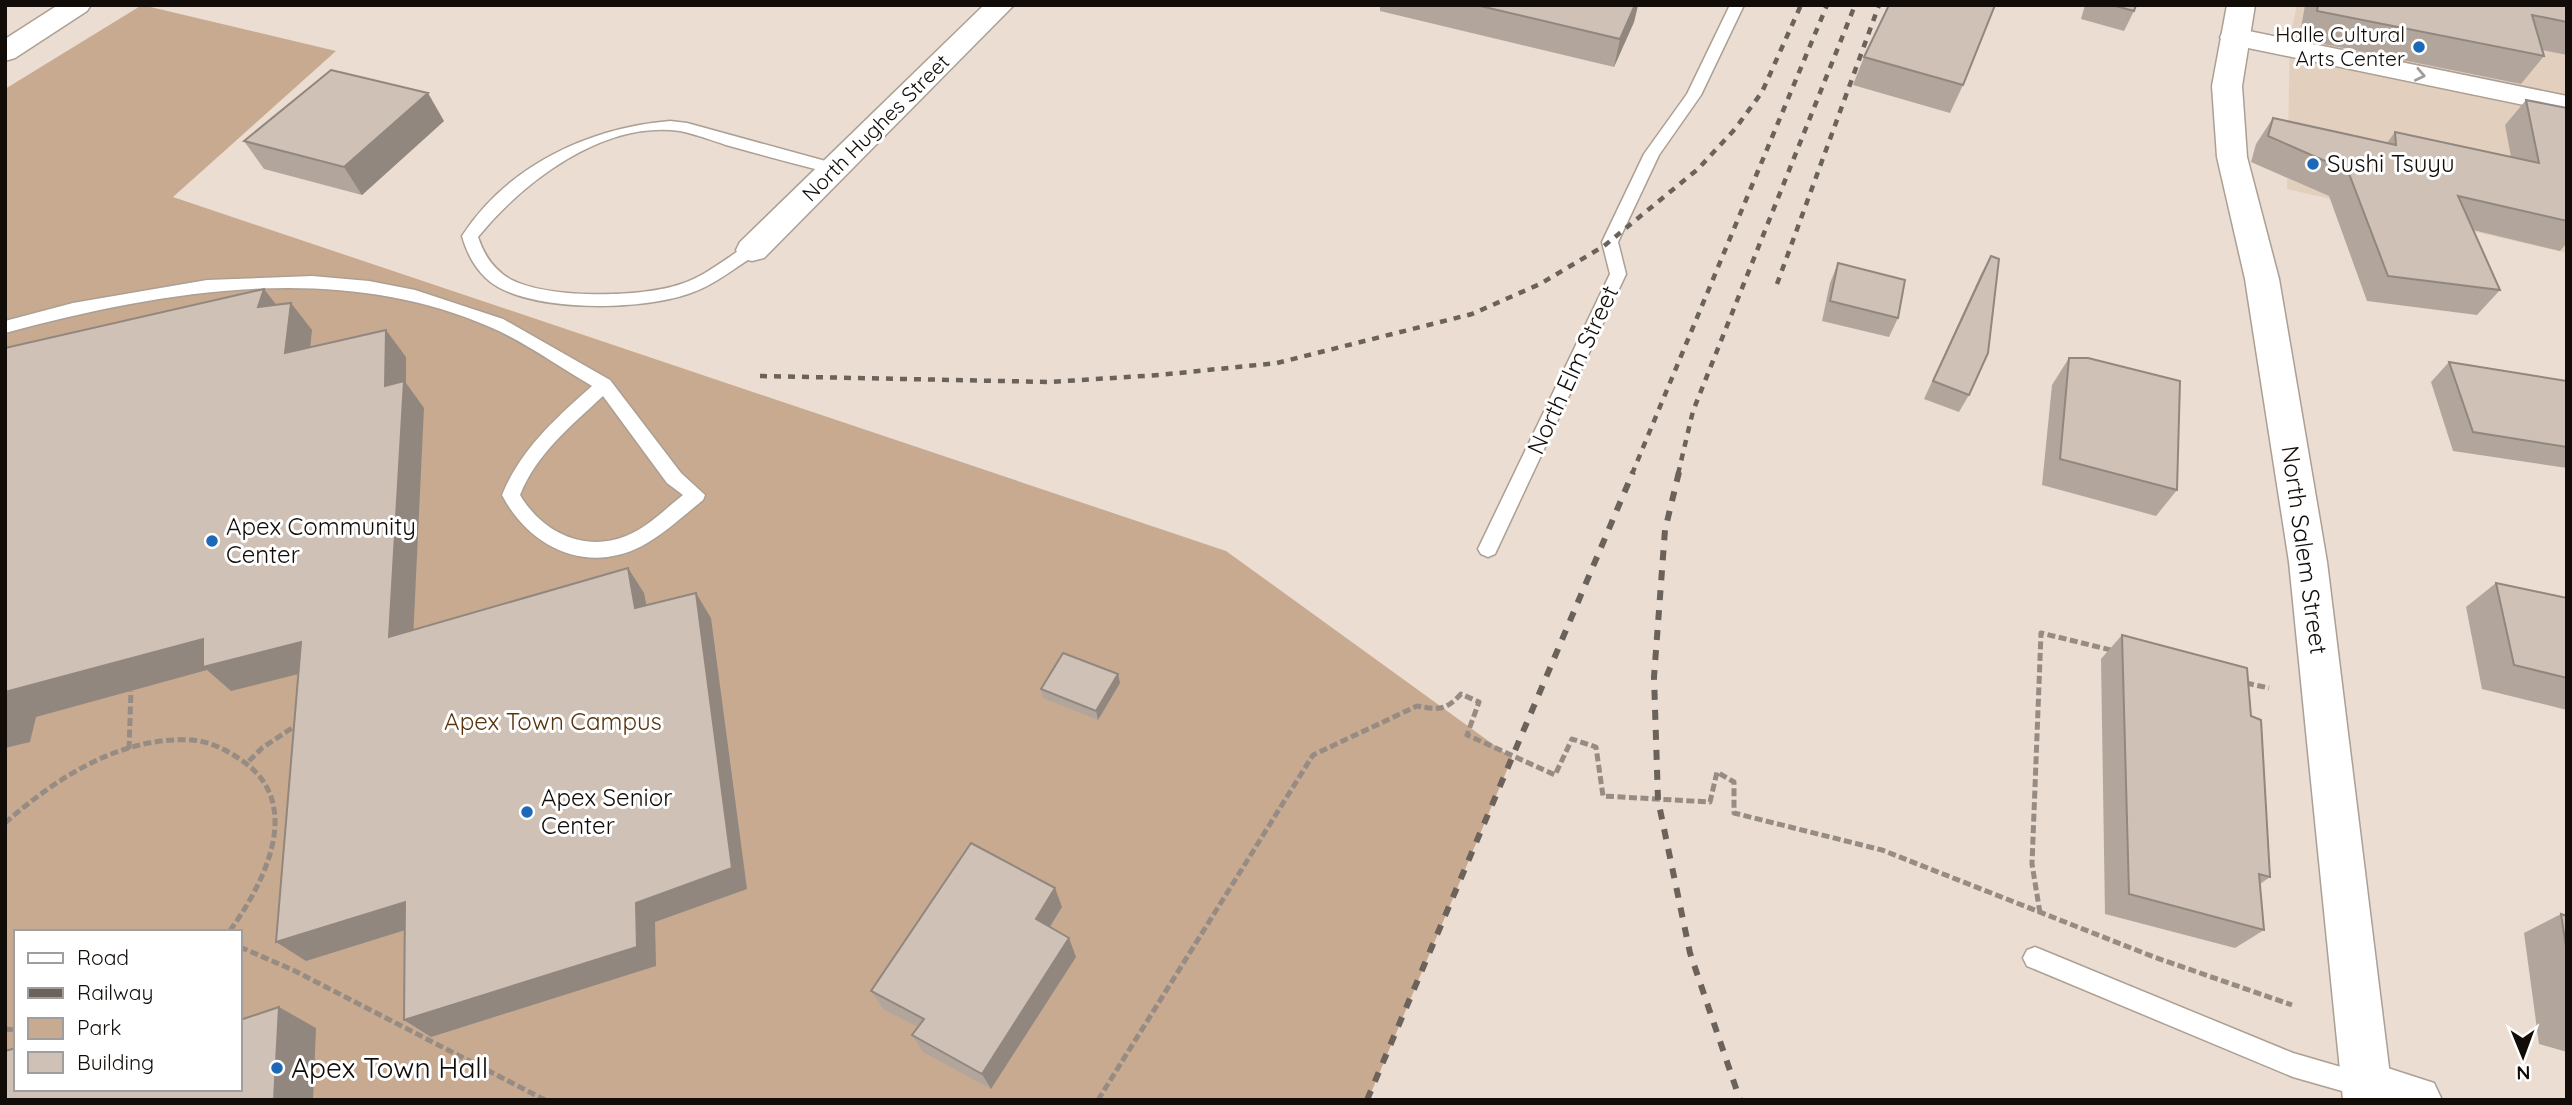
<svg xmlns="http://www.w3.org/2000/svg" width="2572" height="1105" font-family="Quicksand,sans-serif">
	<rect width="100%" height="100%" fill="#ebddd1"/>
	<path fill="#e3cfbe" d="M2297,5h270v248l-280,-64 3,-153z"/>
	<path fill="#c8aa90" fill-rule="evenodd" d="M142,5l194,46 -163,146 1053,354 286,207 -144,342h-1363v-1011zM16,932h224v157h-224z"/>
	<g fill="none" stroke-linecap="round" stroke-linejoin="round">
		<g stroke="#ac9f93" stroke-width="3">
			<g id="service">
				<path d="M1730,5h14l-43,90 -42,60 -41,87 8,32 -131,280 -7,3 -7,-3 -3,-5 132,-275 -8,-32 42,-88 43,-60z"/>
				<path d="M670,121l17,2 153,42 3,4 -8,5c-36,-9 -73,-19 -109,-29 -15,-5 -31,-11 -46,-14 -77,-11 -157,51 -202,106 6,18 15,32 32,42 37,20 131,19 171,5 23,-7 44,-25 65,-38h12l2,4 -2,4c-23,13 -44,32 -70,40 -47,16 -145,18 -190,-7 -19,-11 -30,-30 -36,-51 46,-71 127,-108 208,-115z"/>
				<path d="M312,276l57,5 46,9 88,29 107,61 71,93 24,22 -2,5c-20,16 -39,34 -61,46 -56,29 -113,1 -140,-51 19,-46 53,-76 90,-109 -33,-19 -67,-44 -102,-59 -153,-67 -329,-36 -485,6v-12l68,-18 134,-23zM603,396l64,87 16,12c-18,14 -36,33 -57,41 -42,17 -84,-4 -106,-41 17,-42 51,-69 83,-99z"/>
				<path d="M2035,947l258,106 79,23 3,9 -3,9 -9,3 -70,-20 -266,-111 -4,-8 4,-8z"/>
			</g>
		</g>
		<g stroke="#ac9f93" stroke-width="3">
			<g id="minor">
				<path d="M984,5h30l-250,253 -12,3 -12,-3 -4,-8 4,-8z"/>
				<path d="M2234,28l333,68v18l-343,-71 -4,-6 4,-6z"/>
				<path d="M2366,1061l68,22 8,17h-95l-6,-14 8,-17z"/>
			</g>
		</g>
		<g stroke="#ac9f93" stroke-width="3">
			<path id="tertiary" d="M58,5h33l-4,6 -72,47 -10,3v-22z"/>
		</g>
		<g stroke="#ac9f93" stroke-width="3">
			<path id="primary" d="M2227,5h28l-13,81 5,71 32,122 48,283 66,538h-50l-54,-538 -44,-283 -28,-122 -5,-71z"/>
		</g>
		<g stroke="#978c84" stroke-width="5" stroke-dasharray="8 3.5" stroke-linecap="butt">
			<path d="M2246,683l23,5"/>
			<path d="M129,749l2,-58"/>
			<path d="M249,761l13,-13 36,-24"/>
			<path d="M5,823c50,-44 115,-87 186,-83 19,1 38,11 53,22 61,44 19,123 -15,170"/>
			<path d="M2040,913l-8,-49 9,-231 74,18"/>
			<path d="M240,947l53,23 252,130"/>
			<path d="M5,1029l11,1"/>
			<path d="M1098,1100l215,-345 104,-49c22,4 28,5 44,-12l18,8 -12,33 88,40 17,-36 24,8 7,49 107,6 7,-30 17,10v31l148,37 272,107 138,48"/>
		</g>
		<use href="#service" fill="#fff" fill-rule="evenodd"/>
		<use href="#minor" fill="#fff" fill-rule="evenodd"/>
		<use href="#tertiary" fill="#fff" fill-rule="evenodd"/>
		<use href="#primary" fill="#fff" fill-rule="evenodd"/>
		<g stroke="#6a625b" stroke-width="4.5" stroke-dasharray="7 7" stroke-linecap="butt">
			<path d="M1777,284l102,-279"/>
			<path d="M760,376l290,6 109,-7 118,-12 195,-49 68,-30 64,-38 94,-77 37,-40 27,-37 39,-87"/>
			<path d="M1632,474l195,-469"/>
			<path d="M1678,474l15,-63 162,-406"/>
		</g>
		<g stroke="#6a625b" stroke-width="6" stroke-dasharray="10 10" stroke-linecap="butt">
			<path d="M1679,472l-14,58 -11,147 4,123 32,153 50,147"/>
			<path d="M1367,1100l266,-628"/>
		</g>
	</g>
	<g fill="#b2a69c">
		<path d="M1380,5h258l-4,17 -20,45 -234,-56z"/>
		<path d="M2085,5h51l-2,6 -10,20 -43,-12z"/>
		<path d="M2305,5h262v50l-25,-5 2,6 -23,28 -222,-45z"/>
		<path d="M1864,57l99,28 -13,28 -97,-28z"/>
		<path d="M2526,100l41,121v22l-7,8 -87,-21 27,60 -23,25 -110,-14 -38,-105 -78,-34 5,-18 17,-26 114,25 8,-11 116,25 -6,-32z"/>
		<path d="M444,121l-82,74 -98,-26 -20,-28z"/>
		<path d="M1991,256l-22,139 -10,17 -35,-13 57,-125z"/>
		<path d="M1838,263l60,55 -9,19 -67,-16 8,-38z"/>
		<path d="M2069,358l108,132 -21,26 -114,-31 10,-100z"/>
		<path d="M2449,362l118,19v87l-114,-17 -22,-69z"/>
		<path d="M2496,583l71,15v112l-85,-21 -16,-82z"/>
		<path d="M2122,635l129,81 19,161 -10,7 4,46 -29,18 -130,-34 -4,-255z"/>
		<path d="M1118,674l2,9 -22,37 -55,-22 -2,-9z"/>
		<path d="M1055,888l7,19 -12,20 26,30 -85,132 -68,-37 -11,-17 6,-8 -35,-18 -12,-18z"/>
		<path d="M2561,914l6,2v136l-28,-8 -15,-111z"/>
	</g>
	<g fill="#91877f">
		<path d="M1635,5h3l-4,17 -20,45 6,-28z"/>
		<path d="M428,93l16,28 -82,74 -18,-28z"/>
		<path d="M264,289l22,28 -28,-10z"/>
		<path d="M291,303l21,27 -5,50 -22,-27z"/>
		<path d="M386,330l20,27v26l18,25 -12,253 -23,-24 -4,-251z"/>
		<path d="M628,568l16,25 8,40 -17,-25z"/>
		<path d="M696,593l15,25 36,271 -92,33 1,44 -225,71 -27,-17 232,-117z"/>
		<path d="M203,639l98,3 25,25 -95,24 -24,-21 -171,47 -6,25 -25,6v-56z"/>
		<path d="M1118,674l2,9 -22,37 -2,-9z"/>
		<path d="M1055,888l7,19 -19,31 -7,-19z"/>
		<path d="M405,902l26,20 -125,39 -30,-19z"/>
		<path d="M1069,938l7,19 -85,132 -9,-15z"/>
		<path d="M279,1007l37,21 -3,72h-39z"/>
	</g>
	<g fill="#cfc1b5" stroke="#91877f" stroke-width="2">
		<path d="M1476,5h159l-15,34z"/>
		<path d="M1889,5h106l-32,80 -99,-28z"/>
		<path d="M2112,5h24l-2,6z"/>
		<path d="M2318,5h249v17l-35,-7 12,41 -227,-45z"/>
		<path d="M331,70l97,23 -84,74 -100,-26z"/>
		<path d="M2526,100l41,8v113l-109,-25 42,94 -112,-14 -40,-105 -80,-35 5,-18 123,27 -1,-13 144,31z"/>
		<path d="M1991,256l8,3 -11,94 -19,42 -36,-14z"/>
		<path d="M1838,263l67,17 -7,38 -68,-17z"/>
		<path d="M264,289l-6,18 33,-4 -6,50 101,-23 -1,56 19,-5 -15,256 239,-69 7,40 61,-15 36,275 -96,35 1,44 -233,73 1,-118 -129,40 25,-300 -98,25v-28l-198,53v-344z"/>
		<path d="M2069,358h19l92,23 -3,109 -117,-31z"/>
		<path d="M2449,362l118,19v66l-94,-15z"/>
		<path d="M2496,583l71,15v80l-53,-13z"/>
		<path d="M2122,635l125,33 4,48 10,4 9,157 -11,-3 5,56 -135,-36z"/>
		<path d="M1063,653l55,21 -22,37 -55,-22z"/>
		<path d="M971,843l84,45 -19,31 33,19 -87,136 -70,-39 12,-16 -53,-28z"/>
		<path d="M2561,914l6,2v37z"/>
		<path d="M279,1007l-5,93h-269v-49l11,-3v41h224v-69z"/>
	</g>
	<defs><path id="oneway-chevron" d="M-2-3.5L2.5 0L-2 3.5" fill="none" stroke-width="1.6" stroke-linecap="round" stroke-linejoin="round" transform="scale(1.75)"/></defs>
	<use stroke="#a09e9c" href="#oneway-chevron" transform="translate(2420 75) rotate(12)"/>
	<g fill="#1d68b7" stroke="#fff" stroke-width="2.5">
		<circle cx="2419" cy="47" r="7"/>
		<circle cx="2313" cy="164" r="7"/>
		<circle cx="212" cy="541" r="7"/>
		<circle cx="527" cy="812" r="7"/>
		<circle cx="277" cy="1068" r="7"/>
	</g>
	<g text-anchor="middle" stroke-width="6" stroke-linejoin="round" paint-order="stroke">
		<g font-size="21" fill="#110c08" stroke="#fff" text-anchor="end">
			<text x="2405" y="42">Halle Cultural<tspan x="2405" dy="24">Arts Center</tspan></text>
		</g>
		<g font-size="21" fill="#110c08" stroke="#fff">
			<text transform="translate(876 128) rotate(-45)" y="7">North Hughes Street</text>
		</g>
		<g font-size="24" fill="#110c08" stroke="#fff" text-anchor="start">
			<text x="2327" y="172">Sushi Tsuyu</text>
			<text x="226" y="535">Apex Community<tspan x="226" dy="28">Center</tspan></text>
			<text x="541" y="806">Apex Senior<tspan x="541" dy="28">Center</tspan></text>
		</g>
		<g font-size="24" fill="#110c08" stroke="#fff">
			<text transform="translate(1573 370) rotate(-65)" y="8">North Elm Street</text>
			<text transform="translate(2304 550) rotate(82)" y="8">North Salem Street</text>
		</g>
		<g font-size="24" fill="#59350e" stroke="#fff">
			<text x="553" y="730">Apex Town Campus</text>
		</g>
		<g font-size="28" fill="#110c08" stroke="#fff" text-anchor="start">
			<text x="291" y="1078">Apex Town Hall</text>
		</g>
	</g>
	<rect width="2572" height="1105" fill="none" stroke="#110c08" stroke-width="14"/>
	<rect x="14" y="930" width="228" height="161" fill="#ffffff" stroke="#a09e9c" stroke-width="2"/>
	<rect x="28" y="953" width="35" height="10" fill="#ffffff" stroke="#a09e9c" stroke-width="2"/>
	<text x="77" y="965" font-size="21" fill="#110c08">Road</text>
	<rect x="28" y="988" width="35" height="10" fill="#6a625b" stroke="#a09e9c" stroke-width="2"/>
	<text x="77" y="1000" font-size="21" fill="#110c08">Railway</text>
	<rect x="28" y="1018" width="35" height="21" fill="#c8aa90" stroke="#a09e9c" stroke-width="2"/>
	<text x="77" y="1035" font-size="21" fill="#110c08">Park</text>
	<rect x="28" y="1052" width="35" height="21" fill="#cfc1b5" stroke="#a09e9c" stroke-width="2"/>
	<text x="77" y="1070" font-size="21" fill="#110c08">Building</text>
	<g transform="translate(2523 1056) rotate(179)" stroke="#ffffff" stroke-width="5" paint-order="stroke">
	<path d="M0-5L12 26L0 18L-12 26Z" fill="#110c08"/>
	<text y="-10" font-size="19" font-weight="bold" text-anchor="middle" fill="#110c08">N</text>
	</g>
</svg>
